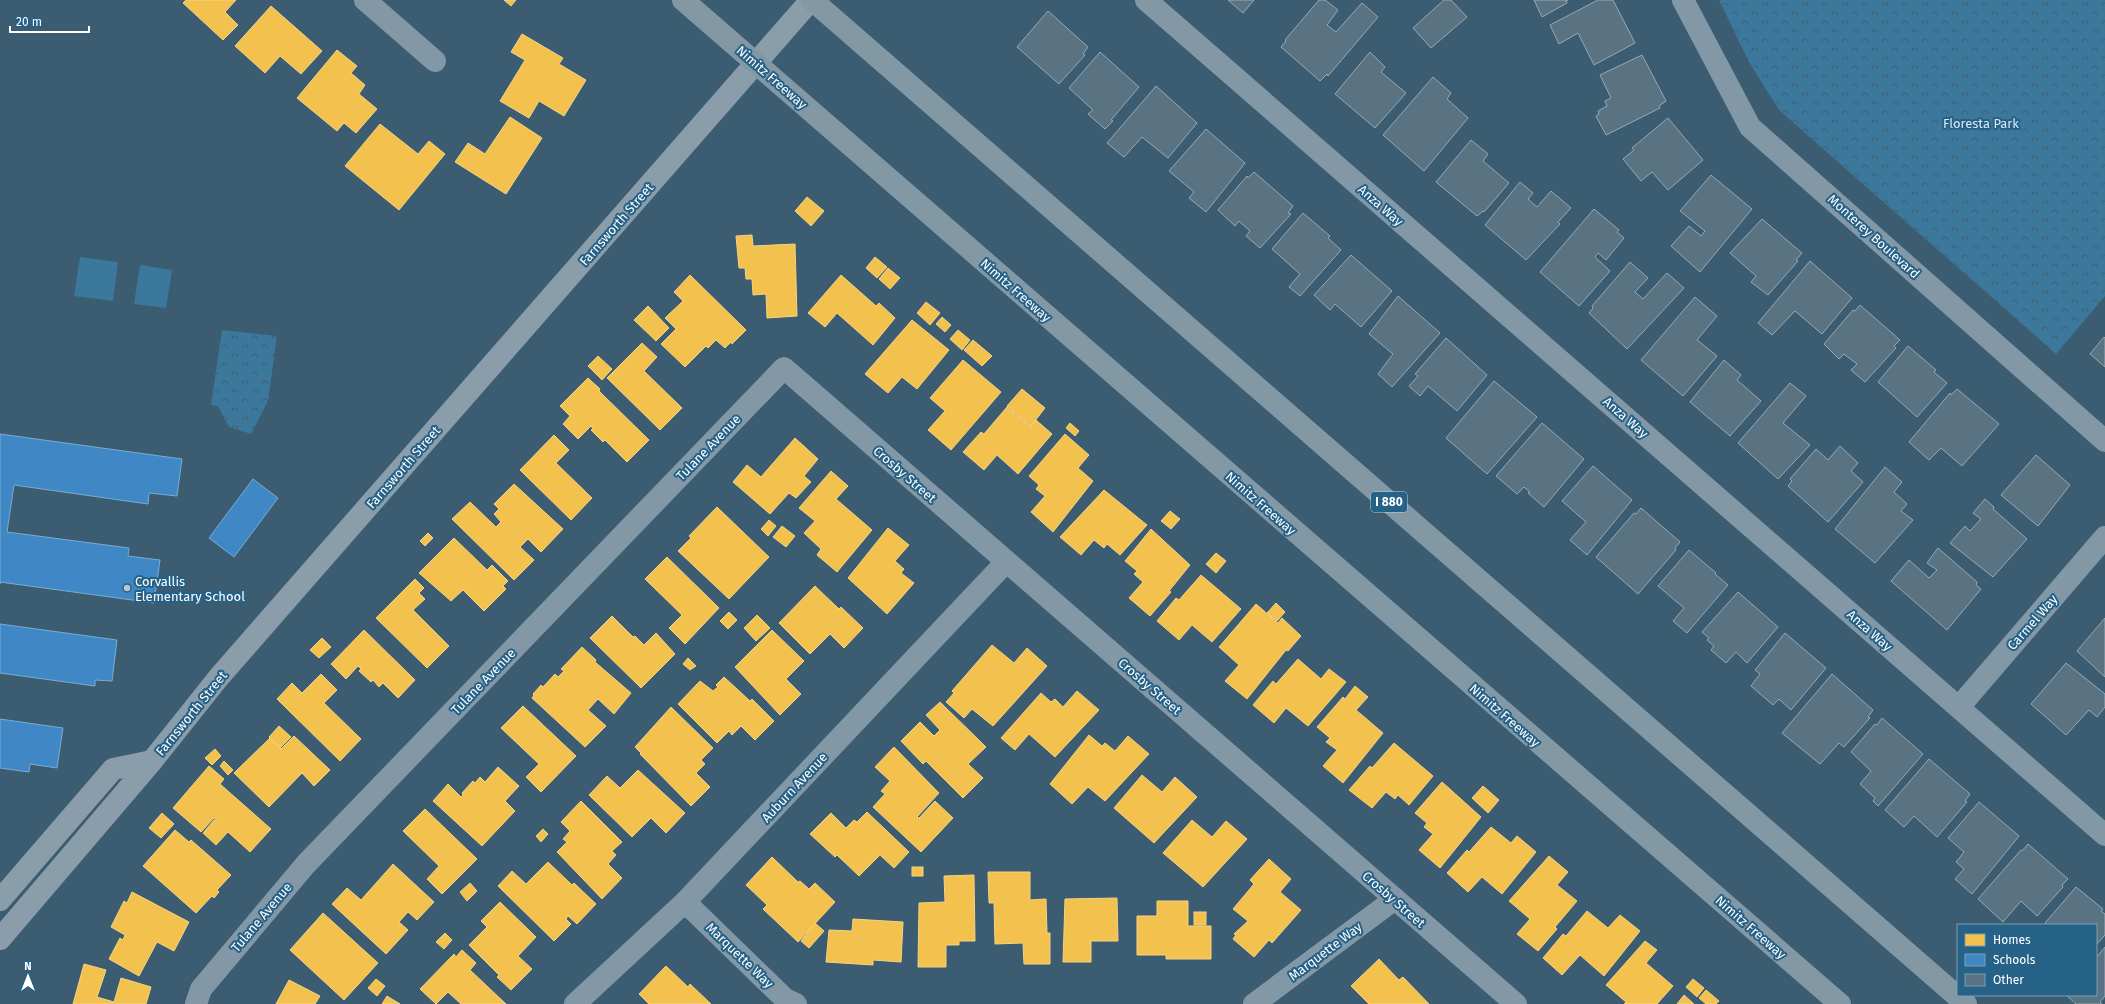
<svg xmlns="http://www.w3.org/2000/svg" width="2105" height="1004" font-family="'Fira Sans',sans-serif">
	<defs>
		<pattern id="park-crowns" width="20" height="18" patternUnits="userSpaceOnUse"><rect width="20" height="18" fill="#3b789c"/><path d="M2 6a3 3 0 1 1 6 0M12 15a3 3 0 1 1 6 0" fill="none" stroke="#446070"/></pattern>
	</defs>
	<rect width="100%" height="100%" fill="#3c5c71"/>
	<g fill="#3b789c">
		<path d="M80,257l38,5 -5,39 -39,-5z"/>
		<path d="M140,265l32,5 -6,38 -32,-4z"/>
	</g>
	<g fill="url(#park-crowns)">
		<path d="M1719,0h386v296l-49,58 -277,-244 -30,-48z"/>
		<path d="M222,330l55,6 -9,65 -17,33 -22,-7 -11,-21 -7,-1z"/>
	</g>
	<g fill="#f2c14e" stroke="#f6d483">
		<path d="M186,0h50l-11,12 13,13 -15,15 -40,-37z"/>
		<path d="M504,0h12l-5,6z"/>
		<path d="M271,6l51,45 -21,23 -21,-18 -15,17 -30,-27z"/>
		<path d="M522,34l41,24 -4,6 27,16 -22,36 -25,-15 -10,17 -29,-17 25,-41 -14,-8z"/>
		<path d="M337,50l20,16 -6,7 14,12 -6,9 18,15 -21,24 -12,-10 -7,8 -40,-33z"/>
		<path d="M510,117l32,21 -36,56 -51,-32 13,-19 17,11z"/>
		<path d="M380,124l38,30 11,-13 16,13 -46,56 -54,-44z"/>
		<path d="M807,197l17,14 -13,15 -16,-15z"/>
		<path d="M752,235l1,11 42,-2 2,72 -30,2 -1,-24 -13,1 -1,-16h-6l-1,-11h-6l-3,-32z"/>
		<path d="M875,257l12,10 -10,11 -11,-10z"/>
		<path d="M888,268l12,10 -10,11 -11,-10z"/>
		<path d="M690,275l56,55 -14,14 -1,-2 -6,6 -9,-8 -8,8 -2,-2 -21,21 -24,-23 15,-15 -11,-11 18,-17 -9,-9z"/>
		<path d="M841,275l35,31 3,-3 16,15 -22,27 -36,-32 -12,14 -17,-14z"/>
		<path d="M926,302l14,11 -10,12 -13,-12z"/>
		<path d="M648,306l21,22 -13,13 -22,-21z"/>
		<path d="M942,317l9,8 -6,7 -9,-8z"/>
		<path d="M912,320l37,30 -32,39 -15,-12 -14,16 -23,-19z"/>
		<path d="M958,330l12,10 -8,10 -12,-11z"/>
		<path d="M973,340l19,16 -10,10 -18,-16z"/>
		<path d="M642,343l15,14 -13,14 38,37 -22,22 -53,-52z"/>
		<path d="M598,356l14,13 -10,11 -14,-14z"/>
		<path d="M963,360l38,32 -50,58 -23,-20 17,-19 -15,-13z"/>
		<path d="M588,378l12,11 -1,2 50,49 -22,22 -22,-22 -2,2 -12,-12 2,-1 -2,-3 -13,13 -15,-15 7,-8 -10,-10z"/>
		<path d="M1022,389l23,19 -14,18 -24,-20z"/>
		<path d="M1007,407l24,20 5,-7 16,14 -34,40 -21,-19 -13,15 -21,-18 18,-20 3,2z"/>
		<path d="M1070,423l9,8 -4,5 -9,-8z"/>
		<path d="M1065,434l24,21 -11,13 15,13 -40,51 -22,-20 14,-16 -9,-7 3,-4 -10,-9z"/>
		<path d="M554,435l15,15 -13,13 36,35 -21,22 -51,-50z"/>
		<path d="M795,438l23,21 -14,17 7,6 -15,16 -7,-5 -19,21 -37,-32 14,-17 14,12z"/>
		<path d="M831,471l17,15 -12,13 36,31 -35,42 -20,-17 4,-6 -17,-16 11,-12 -16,-13z"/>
		<path d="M514,484l49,45 -22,23 -13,-13 -8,8 14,13 -20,20 -62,-61 18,-17 26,25 5,-5 -7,-8 5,-5 -5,-5z"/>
		<path d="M1104,490l43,35 -27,30 -13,-11 -3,4 -10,-8 -13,15 -21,-18z"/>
		<path d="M717,507l52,50 -40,42 -51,-48 13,-13 -2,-2z"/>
		<path d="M1170,511l10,8 -9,10 -10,-8z"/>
		<path d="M769,520l7,6 -8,10 -7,-7z"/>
		<path d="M782,526l13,10 -9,11 -13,-10z"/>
		<path d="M888,528l21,17 -14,16 9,8 -3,4 13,10 -27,31 -39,-36z"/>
		<path d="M1151,529l39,36 -21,26 2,1 -21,24 -21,-18 14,-16 -9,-8 3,-3 -12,-10z"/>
		<path d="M428,533l5,5 -8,8 -5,-5z"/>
		<path d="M454,538l33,32 5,-5 16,16 -5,5 3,3 -22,22 -21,-21 -12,11 -32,-28z"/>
		<path d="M1216,553l10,8 -10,12 -10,-9z"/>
		<path d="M667,557l52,51 -34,36 -16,-16 13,-13 -37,-36z"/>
		<path d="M1201,575l40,34 -29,33 -20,-17 -13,15 -22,-19 19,-23 3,2z"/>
		<path d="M415,579l9,9 -5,5 6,6 -12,11 36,36 -22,22 -51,-50z"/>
		<path d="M815,586l24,23 2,-2 22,21 -19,20 -14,-14 -20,20 -31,-31z"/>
		<path d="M1276,603l9,9 -8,9 -10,-8z"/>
		<path d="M1256,604l22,19 4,-5 19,18 -13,15 -2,-1 -39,49 -22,-18 14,-16 -20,-18z"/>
		<path d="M729,612l8,8 -9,9 -8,-8z"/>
		<path d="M757,615l13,13 -14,13 -12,-13z"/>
		<path d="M612,616l21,21 2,-1 9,9 12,-12 19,21 -34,34 -51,-50z"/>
		<path d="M364,630l51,50 -17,18 -15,-15 -4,4 -6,-7 -2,2 -12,-11 2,-2 -3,-3 -12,13 -15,-15z"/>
		<path d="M772,630l32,31 -18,18 15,15 -21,21 -45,-48z"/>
		<path d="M322,638l9,9 -12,11 -9,-8z"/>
		<path d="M992,645l22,18 13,-15 20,18 -54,60 -21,-17 -8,9 -18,-16 8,-9 -2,-2z"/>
		<path d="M582,647l14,13 -1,2 36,31 -17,21 -16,-15 -10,11 18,16 -21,21 -53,-49 2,-3 -1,-1 8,-9 2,2 12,-13 3,3 6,-6 -3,-2z"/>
		<path d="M688,658l8,8 -6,4 -7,-6z"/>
		<path d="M1298,659l23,20 8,-10 17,13 -38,44 -22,-18 -12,15 -21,-18 20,-24 3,3z"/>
		<path d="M321,674l16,16 -13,13 37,36 -21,22 -63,-62 15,-16 10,10z"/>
		<path d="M724,677l26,24 2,-2 22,22 -19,19 -14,-14 -9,9 -3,-4 -12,12 -39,-39 22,-23 13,10 5,-4 -2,-2z"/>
		<path d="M1355,686l13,11 -12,13 27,23 -40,50 -20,-17 14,-16 -11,-8 4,-4 -13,-11 26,-30 2,2z"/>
		<path d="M1077,691l22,19 -44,47 -26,-23 -14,16 -14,-12 40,-45 10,9 4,-3 8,8z"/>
		<path d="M940,702l46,45 -18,17 15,14 -20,20 -37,-37 -3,3 -22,-23 19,-19 14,14 6,-6 -14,-15z"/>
		<path d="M523,706l53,50 -35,36 -15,-15 13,-13 -38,-36z"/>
		<path d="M671,707l42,41 -12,12 4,4 -9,9 14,14 -19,19 -51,-52 1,-1 -6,-6z"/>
		<path d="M279,726l12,11 -11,11 -11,-11z"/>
		<path d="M1089,735l13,11 3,-3 10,8 13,-15 21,18 -44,47 -17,-14 -16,17 -22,-20z"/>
		<path d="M294,736l36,34 -16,16 -12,-13 -33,34 -35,-34 36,-35 11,11z"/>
		<path d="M1394,743l39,33 -24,29 -11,-10 -3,4 -9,-7 -14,16 -23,-18 21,-24 2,2z"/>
		<path d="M894,747l45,46 -22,24 3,2 -1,-1 16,-17 18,17 -32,34 -48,-45 12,-13 -4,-3 9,-10 -15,-14z"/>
		<path d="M215,749l6,7 -9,9 -7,-7z"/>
		<path d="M224,761l9,9 -5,5 -8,-9z"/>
		<path d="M209,766l15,13 -4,5 51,45 -21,23 -22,-20 -12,13 -13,-12 11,-13h3l-3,-2 -13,14 -28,-24z"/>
		<path d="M498,767l21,19 -14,15 10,10 -33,35 -49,-45 15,-17 13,13 2,-2 -1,-2 11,-12 2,2 5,-6 5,5z"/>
		<path d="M638,770l47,43 -19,20 -15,-15 -19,19 -43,-42 18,-19 13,12z"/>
		<path d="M1142,775l20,17 13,-15 22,20 -43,46 -40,-35z"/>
		<path d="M1442,782l39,35 -41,51 -21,-18 14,-16 -9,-7 3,-4 -12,-10z"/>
		<path d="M1483,786l16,14 -11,13 -16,-15z"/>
		<path d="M581,801l41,41 -10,9 4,4 -8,9 14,14 -20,21 -45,-47 10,-10 -4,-3 7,-8 -9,-9z"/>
		<path d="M425,809l52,50 -35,35 -15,-15 12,-13 -36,-35z"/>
		<path d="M867,812l42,40 -15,16 -14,-13 -21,21 -22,-21 -2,2 -25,-23 21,-21 15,15 8,-8 3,2z"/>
		<path d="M162,813l12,11 -13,14 -12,-10z"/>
		<path d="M1192,820l20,17 14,-16 21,18 -44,48 -40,-34z"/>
		<path d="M1491,827l20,16 6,-7 19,16 -34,42 -20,-17 -14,15 -21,-19 20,-23 2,2z"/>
		<path d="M543,829l5,5 -7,8 -5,-6z"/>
		<path d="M175,830l14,12 2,-2 40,35 -14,15 2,2 -5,6 -2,-2 -16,17 -53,-47z"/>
		<path d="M1549,856l19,16 -11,13 20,16 -22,26 2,2 -19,22 -21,-17 13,-15 -21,-18z"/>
		<path d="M772,857l26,25 2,-1 9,8 6,-6 20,19 -37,40 -35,-33 4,-4 -21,-20z"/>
		<path d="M1269,859l22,20 -11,13 21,18 -29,33 -3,-3 -15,17 -21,-18 3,-4 -2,-1 14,-13 -15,-12 21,-25 -4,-4z"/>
		<path d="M548,862l24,23 2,-2 22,21 -19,20 -9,-8 -2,3 5,5 -17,17 -56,-55 14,-15 14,13z"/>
		<path d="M393,864l41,38 -17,18 -9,-8 -9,10 9,8 -22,24 -54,-50 15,-16 14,12z"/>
		<rect x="912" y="867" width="11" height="9"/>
		<path d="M988,872h42v28l16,-1 1,34h3v31h-26l-1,-21 -28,1 -1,-41h-5z"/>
		<path d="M974,875l1,66h-16v4h-13v22h-28l1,-64 26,-1 -1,-26z"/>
		<path d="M470,883l7,8 -10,10 -7,-9z"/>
		<path d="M132,892l57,30 -15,29 -17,-9 -18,34 -30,-17 11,-21 3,2 2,-5 -14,-8 13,-26 3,2z"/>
		<path d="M1117,898l1,43h-27v21h-28l2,-63z"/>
		<path d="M1157,901h31v25h23v33h-45v-4h-29v-39h20z"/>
		<path d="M500,902l36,35 -18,19 14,13 -21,21 -14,-13 2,-2 -30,-30 18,-18 -6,-6z"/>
		<path d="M1587,911l21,17 12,-13 20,16 -36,45 -24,-21 -18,20 -19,-17 20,-24 3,2z"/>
		<rect x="1194" y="912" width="12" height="13"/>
		<path d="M323,913l55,50 -34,37 -54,-50z"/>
		<path d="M853,919l50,3 -2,40 -28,-2v5l-47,-3 3,-32 23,1z"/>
		<path d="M815,923l9,8 -15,17 -8,-7z"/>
		<path d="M445,933l7,7 -8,9 -8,-7z"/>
		<path d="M1645,941l12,9 -11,13 27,23 -16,18h-33l2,-2 -20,-17z"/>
		<path d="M462,950l14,13 -6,7 36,34h-45l-13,-12 -12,12 -16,-15 34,-35 2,3z"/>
		<path d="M1379,959l20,21 4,-3 26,27h-60l-18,-18z"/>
		<path d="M84,964l22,6 -9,27 17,5 7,-24 30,9 -5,17h-73z"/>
		<path d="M666,966l22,21 2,-3 21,20h-62l-10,-10z"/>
		<path d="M376,979l9,7 -8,10 -9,-8z"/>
		<path d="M1693,979l11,9 -7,9 -11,-10z"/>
		<path d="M289,980l31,16 -5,8h-39z"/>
		<path d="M1706,990l13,11 -3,3h-10l-7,-6z"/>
		<path d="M1684,995l10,9h-17z"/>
		<path d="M387,996l13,8h-18z"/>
	</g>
	<g fill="#3f88c5" stroke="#79acd6">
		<path d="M0,434l182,25 -5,37 -28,-3 -1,11 -134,-19 -7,47 122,16 -1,8 32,4 -6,43 -154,-21v2z"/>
		<path d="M253,479l25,19 -44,59 -25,-19z"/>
		<path d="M0,624l117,16 -5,41 -17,-1v6l-95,-13z"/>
		<path d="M0,719l63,9 -6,40 -27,-4 -1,8 -29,-4z"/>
	</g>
	<g fill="#5a7383" stroke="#97a9b5">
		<path d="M1228,0h26l-11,13z"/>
		<path d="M1319,0h6l13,10 -11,15 9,7 26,-29 16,14 -50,59 -1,-2 -7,7 -39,-34 5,-6 -1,-1z"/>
		<path d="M1444,0h7l16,17 -36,31 -18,-20z"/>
		<path d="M1534,0h34l-2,1 1,2 -25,14z"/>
		<path d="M1598,0h15l22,43 -41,22 -16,-32 -19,11 -9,-19z"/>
		<path d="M1048,11l40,36 -5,7 2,1 -26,29 -42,-37z"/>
		<path d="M1100,52l39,35 -28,33 2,1 -8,8 -17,-15 5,-4 -24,-22z"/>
		<path d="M1370,52l15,15 -4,5 25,21 -31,35 -40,-34z"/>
		<path d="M1642,55l24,46 -7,5 1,2 -54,27 -10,-19 3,-2 -1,-3 9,-5 -2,-5 6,-3 -11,-23z"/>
		<path d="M1433,77l18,16 -4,6 21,19 -44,53 -41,-36z"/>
		<path d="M1156,86l41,37 -29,35 -26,-21 -18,20 -17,-14z"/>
		<path d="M1668,118l35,42 -35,30 -16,-18 -11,9 -18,-22 11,-9 -2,-2z"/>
		<path d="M1206,129l39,34 -39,49 -17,-14 5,-6 -25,-21z"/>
		<path d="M1471,140l17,14 -5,7 26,22 -25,29 -1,-1 -6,5 -41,-34z"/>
		<path d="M1254,172l39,34 -5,7 3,1 -31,34 -14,-12 4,-5 -11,-10 -4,5 -17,-16 29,-34 1,2z"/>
		<path d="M1711,175l41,34 -52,63 -29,-26 18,-20 12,10 4,-5 -25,-20z"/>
		<path d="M1520,182l13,11 -5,6 9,8 14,-16 20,17 -13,14 2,2 -34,36 -41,-35z"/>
		<path d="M1594,209l25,21 -2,2 7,6 -18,22 -8,-7 -3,4 15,14 -31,35 -39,-34z"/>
		<path d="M1303,213l27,23 -2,2 13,12 -41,46 -11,-9 11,-13 -28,-25z"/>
		<path d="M1762,219l40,34 -6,7 2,1 -30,34 -17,-13 5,-6 -26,-23z"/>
		<path d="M1351,255l41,36 -31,36 -26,-23 -5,6 -16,-15z"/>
		<path d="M1810,261l42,37 -30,36 -27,-23 -23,24 -14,-12z"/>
		<path d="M1630,262l18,16 -13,14 8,7 24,-26 17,15 -57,61 -38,-36 4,-5 -1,-2z"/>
		<path d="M1398,296l42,37 -48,54 -14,-13 15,-20 -24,-20z"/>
		<path d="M1695,297l22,19 -20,24 20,16 -34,40 -42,-36z"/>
		<path d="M1860,305l40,35 -6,6 2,2 -31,34 -14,-12 6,-6 -13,-10 -5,5 -15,-15 29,-34 2,1z"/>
		<path d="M2104,337l1,1v29l-15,-13z"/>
		<path d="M1446,338l41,37 -30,36 -29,-25 -8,10 -11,-10 9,-10 -3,-2z"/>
		<path d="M1908,346l28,24 -2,2 13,11 -30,34 -39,-35z"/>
		<path d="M1724,360l17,15 -4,5 24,21 -31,35 -40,-34z"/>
		<path d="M1494,381l43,36 -50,57 -41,-36z"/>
		<path d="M1790,383l16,13 -23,27 27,22 -32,34 -40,-36z"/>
		<path d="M1957,389l42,35 -37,42 -21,-18 -12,12 -20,-18 41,-49 1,2z"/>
		<path d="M1542,423l42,36 -40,48 -16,-14 2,-1 -6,-5 -7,7 -21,-18z"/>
		<path d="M1840,446l18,17 -7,8 12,11 -35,40 -40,-36 4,-5 -2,-2 26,-30 12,11z"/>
		<path d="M2036,455l34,30 -32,41 -37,-31z"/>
		<path d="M1593,466l39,34 -45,55 -17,-15 16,-18 -24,-21z"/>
		<path d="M1885,467l17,15 -8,10 13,12 -6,7 12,9 -38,43 -40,-34z"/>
		<path d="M1985,499l9,8 -1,2 34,30 -34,38 -43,-34 15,-17 5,5 11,-12 -8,-6z"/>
		<path d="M1641,508l39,34 -5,6 1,2 -38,44 -42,-37 38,-44 2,1z"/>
		<path d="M1938,548l39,34 -1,3 5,4 -34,41 -56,-49 18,-21 20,18 8,-8 -10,-7z"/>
		<path d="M1689,550l27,23 -1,1 13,11 -41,48 -14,-12 11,-13 -26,-22z"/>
		<path d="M1738,592l40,35 -31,36 -11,-11 -10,11 -15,-13 3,-4 -7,-6 2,-2 -7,-6z"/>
		<path d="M2105,618v59l-28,-26z"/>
		<path d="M1785,633l41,35 -35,42 -12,-11 -6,6 -22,-19 9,-12 -5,-4z"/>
		<path d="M2066,663l39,31v13l-8,10 -8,-7 -23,25 -35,-31z"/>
		<path d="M1832,674l41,36 -5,7 2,1 -26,29 -5,-4 -19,21 -38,-31z"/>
		<path d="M1882,718l41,36 -45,52 -5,-5 2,-3 -15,-14 11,-13 -20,-19 24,-28 2,1z"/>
		<path d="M1929,759l41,35 -5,7 2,1 -30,35 -23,-21 -10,11 -19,-17z"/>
		<path d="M1979,802l40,34 -47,58 -17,-15 9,-10 -8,-7 8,-10 -16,-14z"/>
		<path d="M2028,844l40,35 -6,6 1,2 -26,29 -16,-15 -18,21 -25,-23 43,-49 1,1z"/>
		<path d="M2076,887l27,22 -2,2 4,3v21l-9,10v-20h-48l-3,-2z"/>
		<path d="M2105,947v49l-5,6 2,2h-26l-10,-9h30v-37z"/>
	</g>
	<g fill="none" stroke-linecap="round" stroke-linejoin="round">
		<g stroke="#8398a6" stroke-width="22">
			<path d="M365,0l70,61"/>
			<path d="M1146,0l959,835"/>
			<path d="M1683,0l67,127 355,314"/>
			<path d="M1959,707l146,-170"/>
			<path d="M685,902l100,97 11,5"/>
			<path d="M196,1004l5,-15 105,-125 478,-496 732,636"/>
			<path d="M575,1004l110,-102 321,-340"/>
			<path d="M1254,1004l141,-105"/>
		</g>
		<g stroke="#8a9dab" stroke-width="22">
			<path d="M0,900l113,-131 39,-8"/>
			<path d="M0,939l152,-178 67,-84 592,-677"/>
		</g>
		<g stroke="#8398a5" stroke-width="22">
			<path d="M683,0l1157,1004"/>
			<path d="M812,0l1154,1004"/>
		</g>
	</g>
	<circle fill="#bbc6cd" stroke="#266187" stroke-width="1.5" cx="127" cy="588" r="4"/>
	<g text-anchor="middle" stroke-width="4" stroke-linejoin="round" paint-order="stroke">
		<rect fill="#266187" stroke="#bed0db" stroke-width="1" x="1371" y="492" width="36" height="20" rx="3"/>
		<g font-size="12" font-weight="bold" fill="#fff">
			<text x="1389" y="506">I 880</text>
		</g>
		<g font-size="13" fill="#fff" stroke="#266187">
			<text transform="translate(772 77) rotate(41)" y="5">Nimitz Freeway</text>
			<text transform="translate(1381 205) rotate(41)" y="5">Anza Way</text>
			<text transform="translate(616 224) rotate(-49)" y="5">Farnsworth Street</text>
			<text transform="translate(1874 236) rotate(42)" y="5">Monterey Boulevard</text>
			<text transform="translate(1016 290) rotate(41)" y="5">Nimitz Freeway</text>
			<text transform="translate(1626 417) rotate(41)" y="5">Anza Way</text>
			<text transform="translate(708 447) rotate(-46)" y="5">Tulane Avenue</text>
			<text transform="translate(403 467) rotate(-49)" y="5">Farnsworth Street</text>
			<text transform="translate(905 474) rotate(41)" y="5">Crosby Street</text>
			<text transform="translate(1261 503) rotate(41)" y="5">Nimitz Freeway</text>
			<text transform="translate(2032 622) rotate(-49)" y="5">Carmel Way</text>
			<text transform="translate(1870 630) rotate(41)" y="5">Anza Way</text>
			<text transform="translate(483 681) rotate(-46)" y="5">Tulane Avenue</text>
			<text transform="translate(1150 686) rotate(41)" y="5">Crosby Street</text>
			<text transform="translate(191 713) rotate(-51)" y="5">Farnsworth Street</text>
			<text transform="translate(1505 715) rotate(41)" y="5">Nimitz Freeway</text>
			<text transform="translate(794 787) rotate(-47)" y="5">Auburn Avenue</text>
			<text transform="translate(1394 899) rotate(41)" y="5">Crosby Street</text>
			<text transform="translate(261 917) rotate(-50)" y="5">Tulane Avenue</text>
			<text transform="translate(1751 927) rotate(41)" y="5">Nimitz Freeway</text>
			<text transform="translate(1325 951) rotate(-37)" y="5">Marquette Way</text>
			<text transform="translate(740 955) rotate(44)" y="5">Marquette Way</text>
		</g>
		<g font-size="13" fill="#d6eaf7" stroke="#266187">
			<text x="1981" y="128">Floresta Park</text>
		</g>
		<g font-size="13" fill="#fff" stroke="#266187" text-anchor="start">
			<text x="135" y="586">Corvallis<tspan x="135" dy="15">Elementary School</tspan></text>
		</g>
	</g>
	<rect x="1957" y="924" width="140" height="72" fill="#266187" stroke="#7da0b7"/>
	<rect x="1965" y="934" width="20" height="12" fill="#f2c14e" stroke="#7da0b7"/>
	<text x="1993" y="944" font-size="12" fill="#ffffff">Homes</text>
	<rect x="1965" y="954" width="20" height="12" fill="#3f88c5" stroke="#7da0b7"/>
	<text x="1993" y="964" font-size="12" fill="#ffffff">Schools</text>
	<rect x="1965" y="974" width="20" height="12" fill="#5a7383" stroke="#7da0b7"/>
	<text x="1993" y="984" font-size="12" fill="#ffffff">Other</text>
	<g transform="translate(28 976)" stroke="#266187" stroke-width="3" paint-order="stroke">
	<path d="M0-3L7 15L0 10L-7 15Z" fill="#ffffff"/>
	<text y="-6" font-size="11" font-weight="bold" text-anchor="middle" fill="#ffffff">N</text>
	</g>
	<path d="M10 26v6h79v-6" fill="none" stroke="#ffffff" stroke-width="2"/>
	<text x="16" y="26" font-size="12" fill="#ffffff" stroke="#266187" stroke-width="3" paint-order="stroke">20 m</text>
</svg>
